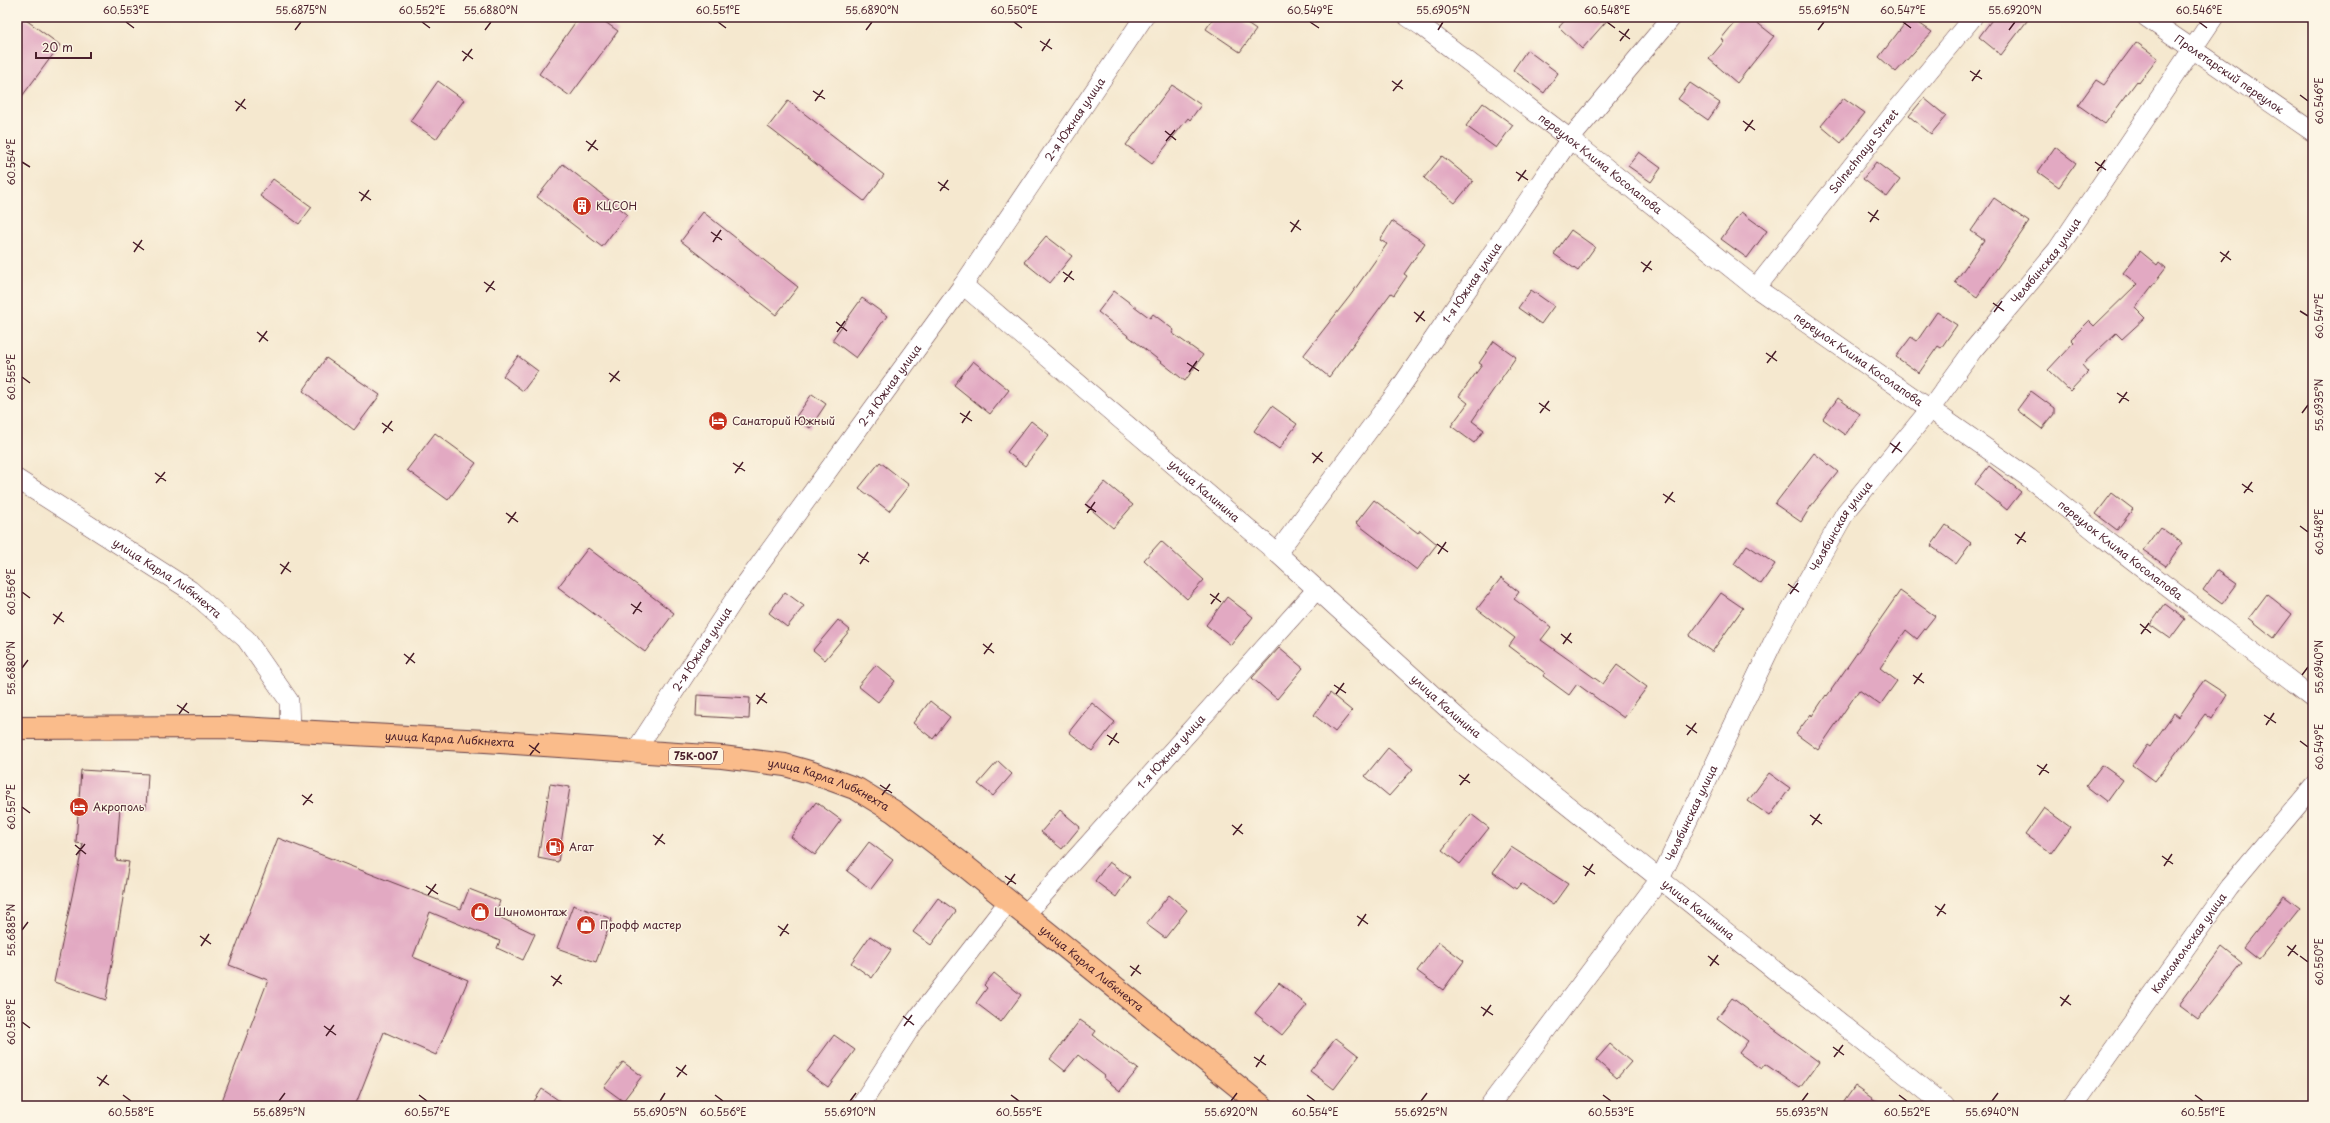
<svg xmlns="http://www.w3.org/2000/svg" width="2330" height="1123" font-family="'Playpen Sans',sans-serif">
	<rect width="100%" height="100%" fill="#fcf5e5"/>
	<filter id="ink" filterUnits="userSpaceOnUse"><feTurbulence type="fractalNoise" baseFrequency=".025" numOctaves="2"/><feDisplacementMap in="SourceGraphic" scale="8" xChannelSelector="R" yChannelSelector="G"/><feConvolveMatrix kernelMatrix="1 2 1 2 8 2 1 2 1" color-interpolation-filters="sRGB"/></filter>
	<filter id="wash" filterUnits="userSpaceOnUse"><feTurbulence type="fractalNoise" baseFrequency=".012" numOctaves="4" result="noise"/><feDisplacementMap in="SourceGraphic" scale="16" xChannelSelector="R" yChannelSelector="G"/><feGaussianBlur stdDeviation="0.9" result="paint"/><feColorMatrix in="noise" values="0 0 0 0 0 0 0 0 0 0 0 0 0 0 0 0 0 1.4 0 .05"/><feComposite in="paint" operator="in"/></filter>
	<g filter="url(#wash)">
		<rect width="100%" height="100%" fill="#f5e8cf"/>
		<g id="blocks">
			<g fill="#e2a9c2">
				<path d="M17,17h5l38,28 -43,58z"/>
				<path d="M579,17h19l20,14 -48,65 -31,-22z"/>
				<path d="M1214,17h23l19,13 -16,22 -34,-23z"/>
				<path d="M1568,17h42l-28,32 -23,-22z"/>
				<path d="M1739,17h11l24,19 -37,47 -28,-24 15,-18 -3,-2z"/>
				<path d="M1910,17l22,15 -36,40 -17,-15z"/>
				<path d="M1994,17h36l-29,38 -22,-18z"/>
				<path d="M2136,42l22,16 -19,25 -2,-2 -32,43 -27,-19 18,-25 8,5z"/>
				<path d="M1527,50l31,23 -14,20 -31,-23z"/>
				<path d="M438,81l26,19 -28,39 -26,-18z"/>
				<path d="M1690,83l30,20 -12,17 -30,-21z"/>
				<path d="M1172,85l29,20 -11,15 -2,-2 -36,46 -26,-19z"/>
				<path d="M1844,98l21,15 -24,30 -20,-17z"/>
				<path d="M1924,98l22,18 -15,18 -22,-18z"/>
				<path d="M788,101l96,74 -20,26 -96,-74z"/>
				<path d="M1483,103l30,22 -17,23 -30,-22z"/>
				<path d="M2055,147l21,16 -17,24 -21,-15z"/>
				<path d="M1639,152l22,16 -10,14 -23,-16z"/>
				<path d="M1442,156l31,25 -18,22 -31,-25z"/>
				<path d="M1876,162l24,18 -13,17 -24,-18z"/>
				<path d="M563,164l64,50 -25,33 -65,-50z"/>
				<path d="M273,179l39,28 -13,17 -39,-28z"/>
				<path d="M1994,198l35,24 -52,75 -22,-15 29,-42 -13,-9z"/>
				<path d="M703,212l95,75 -22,28 -95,-74z"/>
				<path d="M1741,212l26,19 -20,27 -26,-19z"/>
				<path d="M1392,221l33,22 -21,31 3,2 -13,19 -3,-2 -62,84 -26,-21 47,-60 37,-52 -7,-4z"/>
				<path d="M1571,230l24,17 -17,24 -24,-17z"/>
				<path d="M1046,236l26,20 -22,27 -26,-21z"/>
				<path d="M2140,251l17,14 2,-3 7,6 -31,40 10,10 -23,21 -6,-6 -34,32 6,7 -18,19 -22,-21 26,-28 -3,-3 18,-18 5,5 43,-42 -14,-11z"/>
				<path d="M1531,290l23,16 -13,18 -23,-16z"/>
				<path d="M1114,291l36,27 3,-4 21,16 -2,3 31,22 -18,26 -87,-69z"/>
				<path d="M862,298l25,18 -31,42 -24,-18z"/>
				<path d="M1937,312l20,13 -16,23 -3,-2 -19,27 -23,-16 15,-20 6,4z"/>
				<path d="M1494,341l22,16 -44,64 12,9 -10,13 -23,-17 17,-23 -9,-7 23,-31 -3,-2z"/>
				<path d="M518,356l20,15 -15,20 -20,-15z"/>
				<path d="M326,358l54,37 -26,35 -51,-39z"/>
				<path d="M973,361l36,29 -19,24 -36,-29z"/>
				<path d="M2031,391l23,17v6l-12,15 -25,-19z"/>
				<path d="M812,394l14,10 -16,24 -15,-10z"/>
				<path d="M1838,398l22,16 -15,21 -22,-16z"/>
				<path d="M1272,406l25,18 -18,25 -25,-18z"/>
				<path d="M1031,421l18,14 -24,31 -18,-14z"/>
				<path d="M435,433l41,30 -28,37 -41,-30z"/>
				<path d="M1814,453l24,19 -27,34 -10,16 -26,-18z"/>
				<path d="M880,462l29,23 -20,26 -30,-23z"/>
				<path d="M1989,466l32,26 -14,18 -32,-26z"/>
				<path d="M1105,482l28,23 -20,23 -27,-23z"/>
				<path d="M2112,493l21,16 -16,21 -21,-16z"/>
				<path d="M1374,500l44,33 2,-3 17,14 -20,26 -61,-47z"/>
				<path d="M1946,525l25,18 -15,21 -25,-18z"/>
				<path d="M2160,527l22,16 -16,23 -23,-16z"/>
				<path d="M1161,541l43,39 -17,19 -43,-39z"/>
				<path d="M1747,545l28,19 -14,20 -27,-20z"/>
				<path d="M588,548l86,65 -29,39 -87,-65z"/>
				<path d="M2217,570l20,14 -15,20 -19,-14z"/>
				<path d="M1501,578l18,14 -5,7 37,28 -10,13 62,44 14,-19 30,22 -23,31 -47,-34 -8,11 -26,-19 2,-3 -36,-27 6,-8 -38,-29z"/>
				<path d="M1900,591l35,25 -18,23 -11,-9 -26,38 17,13 -17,24 -21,-15 -41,60 -22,-16 15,-20 1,2 14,-21 1,1z"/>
				<path d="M785,592l19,14 -17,21 -18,-14z"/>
				<path d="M1721,593l22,15 -31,44 -23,-16z"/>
				<path d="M2267,594l25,20 -18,24 -25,-20z"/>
				<path d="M1227,597l26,20 -22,28 -25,-20z"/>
				<path d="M2165,604l20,15 -15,20 -20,-14z"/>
				<path d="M838,620l12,10 -25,30 -12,-10z"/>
				<path d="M1279,648l24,20 -26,31 -25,-21z"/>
				<path d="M876,665l19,16 -17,21 -20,-16z"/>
				<path d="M2204,680l23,15 -15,24 -7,-5 -50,67 -22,-16 14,-20 3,2 24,-34 5,4z"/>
				<path d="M1330,693l22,18 -17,21 -21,-17z"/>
				<path d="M697,695l53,3 -1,21 -53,-3z"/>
				<path d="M930,701l20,16 -17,22 -20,-16z"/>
				<path d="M1092,703l23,19 -23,29 -23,-19z"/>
				<path d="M1388,748l25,21 -24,27 -24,-20z"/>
				<path d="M998,761l14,13 -19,22 -15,-12z"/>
				<path d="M2102,765l21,15 -16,22 -21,-16z"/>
				<path d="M81,770l67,4 -2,34 -26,-1 -4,53 13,2 -23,138 -52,-18 29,-138 -7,-1z"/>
				<path d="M1769,773l21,15 -20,28 -22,-15z"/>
				<path d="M550,784l20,3 -12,75 -20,-4z"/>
				<path d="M816,802l25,18 -26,35 -24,-18z"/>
				<path d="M2044,808l26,19 -19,26 -26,-18z"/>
				<path d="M1060,810l20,17 -18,22 -21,-17z"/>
				<path d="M1471,814l18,14 -29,36 -18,-14z"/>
				<path d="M278,838l183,71 8,-20 31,12 -5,14 40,19 -12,26 -26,-12 3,-7 -70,-29 -17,45 55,23 -32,75 -52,-23 -29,74h-135l48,-126 -39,-15z"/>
				<path d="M869,842l24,18 -22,29 -24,-18z"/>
				<path d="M1511,847l57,37 -15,21 -32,-22 -5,6 -23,-17z"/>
				<path d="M1109,862l21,15 -14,20 -21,-16z"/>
				<path d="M1169,895l18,15 -22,28 -19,-14z"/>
				<path d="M2284,896l16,12 -41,51 -15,-12z"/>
				<path d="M938,898l18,13 -25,34 -18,-13z"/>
				<path d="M573,905l39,14 -16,43 -39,-14z"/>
				<path d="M870,936l21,14 -19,28 -21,-15z"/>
				<path d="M1439,942l25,19 -21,29 -26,-19z"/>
				<path d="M2222,947l20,16 -44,56 -19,-14z"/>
				<path d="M994,973l27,22 -20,27 -25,-19 11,-15 -3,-3z"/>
				<path d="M1279,983l28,22 -25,30 -27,-22z"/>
				<path d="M1732,998l87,64 -19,26 -35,-24 -4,5 -22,-16 9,-12 -31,-23z"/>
				<path d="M1080,1020l16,11 -3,4 45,34 -18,22 -16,-13 1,-2 -27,-21 -13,16 -15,-12z"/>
				<path d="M834,1035l21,15 -27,37 -21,-15z"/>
				<path d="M1336,1038l23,18 -25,33 -24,-18z"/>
				<path d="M1610,1044l21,18 -14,16 -21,-18z"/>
				<path d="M623,1062l19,14 -19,25 -19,-14z"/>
				<path d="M1855,1086l28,20h-42z"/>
				<path d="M542,1089l25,17h-36z"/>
			</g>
		</g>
	</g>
	<g filter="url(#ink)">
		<use href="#blocks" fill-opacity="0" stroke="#643d44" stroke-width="1"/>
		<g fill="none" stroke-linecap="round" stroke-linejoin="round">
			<g stroke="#643d44" stroke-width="20">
				<g id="minor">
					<path id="s1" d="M1408,17l15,10 147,112 186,149 273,190 72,58 212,162"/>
					<path id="s2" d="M2146,17l167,115"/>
					<path id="s3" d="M963,285l314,268 183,167 485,386"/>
					<path id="s4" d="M1756,288l134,-170 83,-101"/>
					<path id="s5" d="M17,479l173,111 56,49 43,62 1,30"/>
					<path id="s6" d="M1277,553l121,-162 172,-252 102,-122"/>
					<path id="s7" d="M634,753l102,-156 227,-312 181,-268"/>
					<path id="s8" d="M1025,915l292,-326"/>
					<path d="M860,1106l53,-82 96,-123"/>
					<path id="s9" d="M1489,1106l171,-227 113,-237 72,-129 86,-105 42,-58 84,-100 157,-233"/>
					<path id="s10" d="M2073,1106l156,-219 84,-100"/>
				</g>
			</g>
			<g stroke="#643d44" stroke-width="24">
				<g id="major">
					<path id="s11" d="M17,728l204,-1 264,14 237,16 63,8 28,8 44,16 36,22 67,51 302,244"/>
				</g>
			</g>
			<use href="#minor" stroke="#fff" stroke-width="19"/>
			<use href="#major" stroke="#fabc8b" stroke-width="22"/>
		</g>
	</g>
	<path fill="none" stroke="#4a1f2b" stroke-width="1.5" d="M126,22l8,6M422,22l8,6M718,22l8,6M1014,22l8,6M1310,22l9,6M1607,22l8,6M1903,22l8,6M2199,22l8,6M295,30l6,-8M485,30l6,-8M866,30l6,-8M1438,30l5,-8M1818,30l6,-8M2009,30l6,-8M1619,31l11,8M1040,41l12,8M1620,41l9,-12M462,51l11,8M1042,51l8,-12M463,61l9,-12M1970,71l12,8M1392,81l11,8M1972,81l8,-11M813,91l12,8M1393,91l9,-11M2300,95l8,6M235,101l11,8M815,101l8,-11M236,111l9,-12M1743,121l12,9M1165,131l11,9M1745,131l8,-11M586,141l12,9M1166,141l9,-11M588,151l8,-11M22,162l8,5M2095,162l11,8M2097,171l8,-11M1516,172l12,8M1518,181l8,-11M938,182l11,8M940,191l8,-11M359,192l12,8M361,201l8,-11M1868,212l11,8M1290,222l11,8M1870,222l8,-12M711,232l11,8M1291,232l8,-12M133,242l11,8M713,242l8,-12M134,252l8,-12M2220,252l11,8M1641,262l11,8M2221,262l8,-11M1063,272l11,8M1643,272l8,-11M484,282l11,8M1064,282l8,-11M486,292l8,-11M1993,303l11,8M2300,311l8,5M1414,312l11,9M1994,312l8,-11M836,322l11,9M1416,322l8,-11M257,332l11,9M837,332l8,-11M259,342l8,-11M1766,353l11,8M1187,363l12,8M1767,363l9,-12M1189,372l8,-11M609,373l11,8M22,377l8,6M610,382l9,-11M2117,393l12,8M1539,403l11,8M2119,403l8,-11M960,413l12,8M1540,413l9,-12M2302,413l6,-8M382,423l11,8M962,423l8,-12M383,433l9,-12M1890,443l12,9M1312,453l11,9M1892,453l8,-11M733,463l12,8M1313,463l9,-11M155,473l11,8M735,473l8,-11M156,483l9,-11M2242,484l11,8M2244,493l8,-11M1663,494l12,8M1665,503l8,-11M1085,504l11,8M506,513l12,9M1087,513l8,-11M508,523l8,-11M2300,526l8,6M2015,534l11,8M1437,544l11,8M2017,544l8,-12M858,554l11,8M1438,554l8,-12M280,564l11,8M860,564l8,-12M281,574l8,-12M1788,584l11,8M22,592l8,6M1210,594l11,8M1790,594l8,-11M631,604l11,8M1211,604l8,-11M53,614l11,8M633,614l8,-12M54,624l8,-12M2140,624l11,9M1561,634l11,9M2141,634l8,-11M983,644l11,9M1563,644l8,-11M404,654l11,9M984,654l8,-11M406,664l8,-11M22,668l6,-8M1913,675l11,8M2302,675l6,-8M1914,684l8,-11M1334,685l12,8M1336,694l8,-11M756,695l11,8M757,704l8,-11M177,705l12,8M179,714l8,-11M2264,715l12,8M1686,725l11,8M2266,725l8,-12M1107,735l12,8M1687,735l9,-12M2300,741l8,6M529,745l11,8M1109,745l8,-12M530,755l9,-12M2037,765l12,8M1459,775l11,8M2039,775l8,-11M880,785l12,8M1460,785l9,-11M302,795l11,8M882,795l8,-11M303,805l9,-11M22,807l8,6M1810,815l12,9M1232,825l11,9M1812,825l8,-11M653,835l12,9M1233,835l9,-11M75,845l11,9M655,845l8,-11M76,855l9,-11M2162,856l11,8M1583,866l12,8M2164,866l8,-12M1005,876l11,8M1585,876l8,-12M1007,885l8,-11M426,886l12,8M428,895l8,-11M1935,906l11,8M1357,916l11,8M1937,916l8,-12M778,926l11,8M1358,926l8,-12M22,930l6,-8M200,936l11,8M780,936l8,-12M201,946l8,-12M2287,946l11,9M1708,956l11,9M2288,956l8,-11M2300,956l8,6M1130,966l11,8M1710,966l8,-11M551,976l11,8M1131,976l8,-11M553,986l8,-11M2060,997l11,8M2061,1006l8,-11M1481,1007l12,8M903,1016l11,9M1483,1016l8,-11M22,1022l8,6M324,1026l12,9M904,1026l8,-11M326,1036l8,-11M1833,1047l11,8M1254,1057l12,8M1834,1057l9,-12M676,1067l11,8M1256,1067l8,-12M97,1077l12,8M677,1077l9,-12M99,1086l8,-11M123,1095l8,6M419,1095l8,6M715,1095l8,6M1011,1095l8,6M1307,1095l8,6M1603,1095l8,6M1899,1095l8,6M2195,1095l8,6M279,1101l6,-8M660,1101l5,-8M850,1101l6,-8M1231,1101l6,-8M1421,1101l6,-8M1802,1101l6,-8M1992,1101l6,-8"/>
	<defs>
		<g id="building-disc" transform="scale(1)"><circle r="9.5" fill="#c8321e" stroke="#fcf5e5"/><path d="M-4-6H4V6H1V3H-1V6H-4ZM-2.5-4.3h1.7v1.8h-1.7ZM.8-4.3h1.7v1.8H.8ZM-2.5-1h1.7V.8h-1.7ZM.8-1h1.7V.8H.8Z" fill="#fff"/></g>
		<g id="hotel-disc" transform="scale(1)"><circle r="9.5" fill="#c8321e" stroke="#fcf5e5"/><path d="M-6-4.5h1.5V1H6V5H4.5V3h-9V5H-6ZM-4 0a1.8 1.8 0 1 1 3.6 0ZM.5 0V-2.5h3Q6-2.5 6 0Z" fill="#fff"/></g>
		<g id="fuel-disc" transform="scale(1)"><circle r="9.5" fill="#c8321e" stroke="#fcf5e5"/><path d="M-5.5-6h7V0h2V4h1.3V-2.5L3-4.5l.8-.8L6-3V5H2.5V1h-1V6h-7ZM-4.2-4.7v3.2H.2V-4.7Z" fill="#fff"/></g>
		<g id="shop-disc" transform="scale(1)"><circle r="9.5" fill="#c8321e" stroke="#fcf5e5"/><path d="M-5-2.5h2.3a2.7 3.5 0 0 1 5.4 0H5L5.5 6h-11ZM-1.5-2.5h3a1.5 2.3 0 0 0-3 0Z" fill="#fff"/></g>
	</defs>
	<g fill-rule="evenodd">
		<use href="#building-disc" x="582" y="206"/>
		<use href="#hotel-disc" x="718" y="421"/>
		<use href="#hotel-disc" x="79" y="807"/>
		<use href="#fuel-disc" x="555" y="847"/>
		<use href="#shop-disc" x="480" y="912"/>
		<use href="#shop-disc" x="586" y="925"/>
	</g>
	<g text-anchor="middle" stroke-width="3" stroke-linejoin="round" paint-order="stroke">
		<rect fill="#fcf5e5" stroke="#7f5f63" stroke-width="1" x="669" y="748" width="54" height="16" rx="3"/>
		<g font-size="10" font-weight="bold" fill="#4a1f2b">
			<text x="696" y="760">75К-007</text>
		</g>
		<g font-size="11" fill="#4a1f2b" stroke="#fcf5e5">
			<text dy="4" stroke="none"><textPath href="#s2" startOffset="101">Пролетарский переулок</textPath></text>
			<text dy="4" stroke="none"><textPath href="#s7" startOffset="772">2-я Южная улица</textPath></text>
			<text dy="4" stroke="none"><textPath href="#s4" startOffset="174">Solnechnaya Street</textPath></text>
			<text dy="4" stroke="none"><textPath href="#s1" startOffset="242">переулок Клима Косолапова</textPath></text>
			<text dy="4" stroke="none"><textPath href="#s9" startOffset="1017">Челябинская улица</textPath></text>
			<text dy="4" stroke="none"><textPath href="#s6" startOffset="333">1-я Южная улица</textPath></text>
			<text dy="4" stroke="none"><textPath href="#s1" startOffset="566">переулок Клима Косолапова</textPath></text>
			<text dy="4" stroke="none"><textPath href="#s7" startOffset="448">2-я Южная улица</textPath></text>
			<text dy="4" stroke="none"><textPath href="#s3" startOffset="317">улица Калинина</textPath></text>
			<text dy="4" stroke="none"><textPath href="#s9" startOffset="681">Челябинская улица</textPath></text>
			<text dy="4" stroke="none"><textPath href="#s1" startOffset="890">переулок Клима Косолапова</textPath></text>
			<text dy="4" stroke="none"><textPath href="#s5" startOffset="180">улица Карла Либкнехта</textPath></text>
			<text dy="4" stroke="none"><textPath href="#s7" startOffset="124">2-я Южная улица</textPath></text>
			<text dy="4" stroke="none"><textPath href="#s3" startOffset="641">улица Калинина</textPath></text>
			<text dy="4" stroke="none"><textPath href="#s11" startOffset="433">улица Карла Либкнехта</textPath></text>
			<text dy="4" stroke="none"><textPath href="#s8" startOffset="219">1-я Южная улица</textPath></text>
			<text dy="4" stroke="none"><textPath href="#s11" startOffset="817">улица Карла Либкнехта</textPath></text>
			<text dy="4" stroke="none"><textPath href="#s9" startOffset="357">Челябинская улица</textPath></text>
			<text dy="4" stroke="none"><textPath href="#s3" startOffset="965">улица Калинина</textPath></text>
			<text dy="4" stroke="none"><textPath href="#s10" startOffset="200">Комсомольская улица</textPath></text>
			<text dy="4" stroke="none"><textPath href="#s11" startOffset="1141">улица Карла Либкнехта</textPath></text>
		</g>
		<g font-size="11" fill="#4a1f2b" stroke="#fcf5e5" text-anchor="start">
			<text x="596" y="210">КЦСОН</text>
			<text x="732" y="425">Санаторий Южный</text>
			<text x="93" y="811">Акрополь</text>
			<text x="569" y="851">Агат</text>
			<text x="494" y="916">Шиномонтаж</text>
			<text x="600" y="929">Профф мастер</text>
		</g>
	</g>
	<rect width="2330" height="1123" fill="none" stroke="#fcf5e5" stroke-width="44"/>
	<path d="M36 52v6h55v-6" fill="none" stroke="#4a1f2b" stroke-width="2"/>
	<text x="42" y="52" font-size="12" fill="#4a1f2b" stroke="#fcf5e5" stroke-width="3" paint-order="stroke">20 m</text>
	<rect x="22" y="22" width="2286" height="1079" fill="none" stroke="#4a1f2b" stroke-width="1.5"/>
	<g font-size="10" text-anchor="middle" fill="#4a1f2b">
		<text x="126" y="14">60.553°E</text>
		<text x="301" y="14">55.6875°N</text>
		<text x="422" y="14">60.552°E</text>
		<text x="491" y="14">55.6880°N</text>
		<text x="718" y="14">60.551°E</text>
		<text x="872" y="14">55.6890°N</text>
		<text x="1014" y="14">60.550°E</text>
		<text x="1310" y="14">60.549°E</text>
		<text x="1443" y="14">55.6905°N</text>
		<text x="1607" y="14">60.548°E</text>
		<text x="1824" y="14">55.6915°N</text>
		<text x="1903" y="14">60.547°E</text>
		<text x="2015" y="14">55.6920°N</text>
		<text x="2199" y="14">60.546°E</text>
		<text transform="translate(2319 101) rotate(-90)" y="4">60.546°E</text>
		<text transform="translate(11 162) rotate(-90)" y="4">60.554°E</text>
		<text transform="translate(2319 316) rotate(-90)" y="4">60.547°E</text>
		<text transform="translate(11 377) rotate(-90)" y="4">60.555°E</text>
		<text transform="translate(2319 405) rotate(-90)" y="4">55.6935°N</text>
		<text transform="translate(2319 532) rotate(-90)" y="4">60.548°E</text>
		<text transform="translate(11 592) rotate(-90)" y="4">60.556°E</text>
		<text transform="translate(2319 667) rotate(-90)" y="4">55.6940°N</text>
		<text transform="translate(11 668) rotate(-90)" y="4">55.6880°N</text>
		<text transform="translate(2319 747) rotate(-90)" y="4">60.549°E</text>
		<text transform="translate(11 807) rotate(-90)" y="4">60.557°E</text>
		<text transform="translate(11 930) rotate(-90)" y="4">55.6885°N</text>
		<text transform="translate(2319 962) rotate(-90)" y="4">60.550°E</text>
		<text transform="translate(11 1022) rotate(-90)" y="4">60.558°E</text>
		<text x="131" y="1116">60.558°E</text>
		<text x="279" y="1116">55.6895°N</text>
		<text x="427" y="1116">60.557°E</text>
		<text x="660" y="1116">55.6905°N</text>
		<text x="723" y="1116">60.556°E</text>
		<text x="850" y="1116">55.6910°N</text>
		<text x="1019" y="1116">60.555°E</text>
		<text x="1231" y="1116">55.6920°N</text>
		<text x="1315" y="1116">60.554°E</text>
		<text x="1421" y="1116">55.6925°N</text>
		<text x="1611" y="1116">60.553°E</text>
		<text x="1802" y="1116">55.6935°N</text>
		<text x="1907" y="1116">60.552°E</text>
		<text x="1992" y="1116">55.6940°N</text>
		<text x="2203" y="1116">60.551°E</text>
	</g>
</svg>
